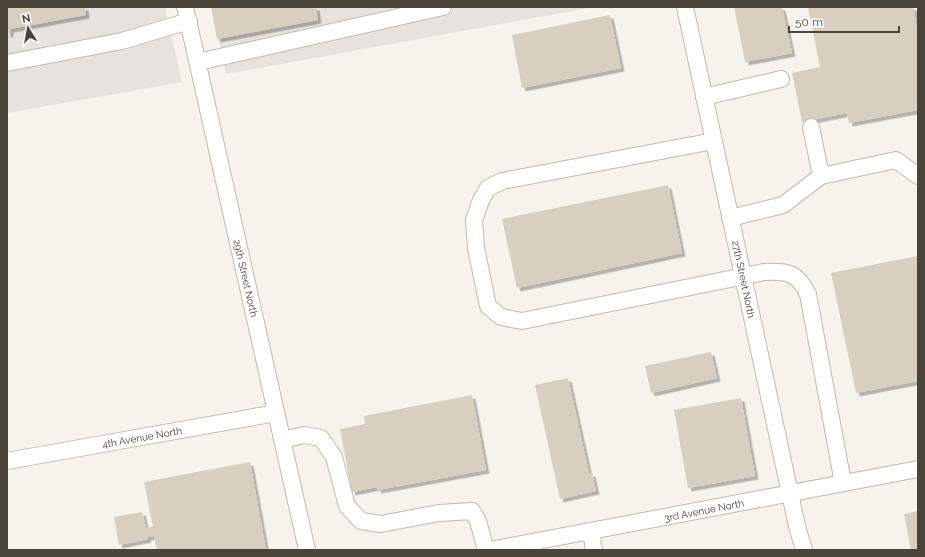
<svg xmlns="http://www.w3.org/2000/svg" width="925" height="557" font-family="Raleway,sans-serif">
	<defs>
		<filter id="shadow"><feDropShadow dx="3.5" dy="3.5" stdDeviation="0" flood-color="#0004"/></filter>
	</defs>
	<rect width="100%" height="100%" fill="#f6f3ec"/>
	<g fill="#e6e2dd">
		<path d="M7,7h158l17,75 -175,31z"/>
		<path d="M211,7h383l-368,67z"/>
	</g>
	<g fill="#d8cfc1" filter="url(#shadow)">
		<path d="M7,7h78l1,8 -76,14v4l-3,1z"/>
		<path d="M211,7h105l2,13 -101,19z"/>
		<path d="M734,7h48l10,46 -47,9z"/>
		<path d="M808,7h105l5,27v76l-69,13 -2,-10 -45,9 -10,-49 28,-6z"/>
		<path d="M610,15l11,53 -99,20 -10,-53z"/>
		<path d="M668,185l14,68 -165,35 -15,-69z"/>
		<path d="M918,256v125l-62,12 -25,-120z"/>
		<path d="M711,352l6,26 -66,15 -6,-27z"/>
		<path d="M568,378l21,95h3l4,18 -36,8 -25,-114z"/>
		<path d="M472,395l14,75 -108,20 -1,-3 -25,5 -12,-63 25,-5 -1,-8z"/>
		<path d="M741,398l14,78 -67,12 -14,-78z"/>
		<path d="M250,462l16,88h-109l-3,-14 -7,1 1,2 -29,6 -5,-28 28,-5 4,16 7,-1 -9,-45z"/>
		<path d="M918,511v39h-7l-7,-36z"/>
	</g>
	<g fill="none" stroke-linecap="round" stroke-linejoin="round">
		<g stroke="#c2bbae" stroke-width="18">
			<g id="minor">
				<path d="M185,7l122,543"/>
				<path d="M685,7l112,519 7,24"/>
				<path d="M198,62l245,-55"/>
				<path d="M7,63l115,-22 67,-20"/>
				<path d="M704,97l77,-18"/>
				<path d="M811,127l10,49"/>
				<path d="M714,141l-212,40 -14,7 -7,12 -7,20 2,28 12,58 13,11 21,4 242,-49c23,-1 33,0 44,22l35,189"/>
				<path d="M730,218l53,-13 38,-29 75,-16 22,16"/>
				<path d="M282,440l22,-5 17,3 13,19 13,49 14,15 20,3 58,-11 33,-2 6,10 8,29"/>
				<path d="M7,461l269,-48"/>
				<path d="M591,531l3,19"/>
				<path d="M490,550l428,-81"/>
			</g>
		</g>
		<use href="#minor" stroke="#fff" stroke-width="16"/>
	</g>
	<g text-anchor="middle" stroke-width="3.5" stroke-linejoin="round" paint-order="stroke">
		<g font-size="10" fill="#4b4439" stroke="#fff">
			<text transform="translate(246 278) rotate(77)" y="4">29th Street North</text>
			<text transform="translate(744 279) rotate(78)" y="4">27th Street North</text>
			<text transform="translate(142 437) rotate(-10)" y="4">4th Avenue North</text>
			<text transform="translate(704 510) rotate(-11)" y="4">3rd Avenue North</text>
		</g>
	</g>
	<rect width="925" height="557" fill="none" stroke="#4b4439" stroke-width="16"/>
	<g transform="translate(28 28) rotate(349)" stroke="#ffffff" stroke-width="3" paint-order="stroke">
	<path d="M0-3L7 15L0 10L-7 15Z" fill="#4b4439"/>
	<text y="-6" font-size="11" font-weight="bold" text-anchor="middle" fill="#4b4439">N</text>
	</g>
	<path d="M789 26v6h110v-6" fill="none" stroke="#4b4439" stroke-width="2"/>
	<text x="795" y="26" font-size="12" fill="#4b4439" stroke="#ffffff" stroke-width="3" paint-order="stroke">50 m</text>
</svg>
